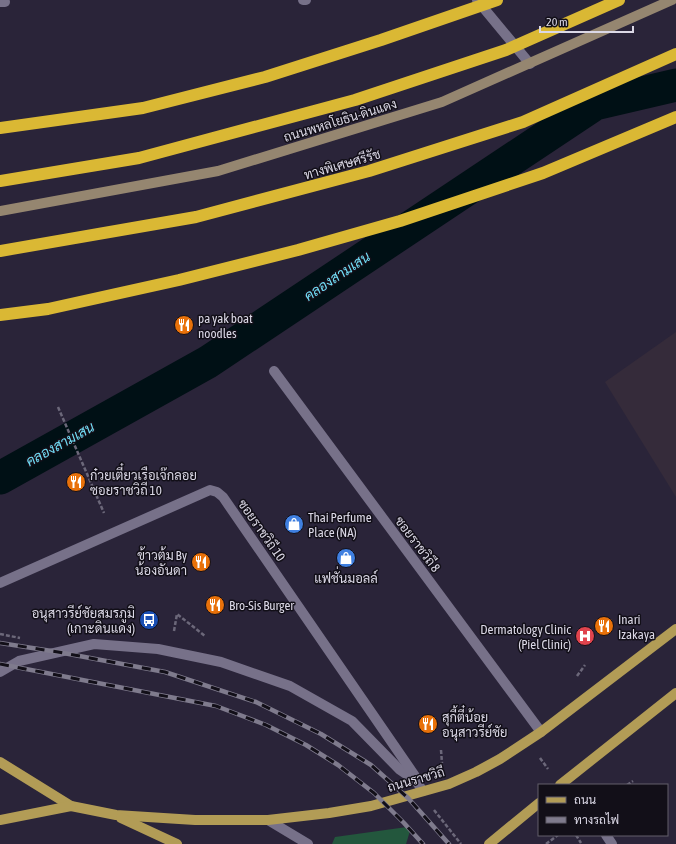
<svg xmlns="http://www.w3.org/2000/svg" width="676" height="844" font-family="'Asap Condensed',Sarabun,sans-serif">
	<rect width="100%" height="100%" fill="#2a2439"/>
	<path fill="#352b3a" d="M676,332v165l-71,-115z"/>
	<path fill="#23573d" d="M407,827l3,4 -4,13h-74l3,-7z"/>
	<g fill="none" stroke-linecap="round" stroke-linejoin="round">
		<path stroke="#001015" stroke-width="33" d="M0,478l208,-116 387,-258 81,-19"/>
		<g stroke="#6c687a" stroke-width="2.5" stroke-dasharray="4 2" stroke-linecap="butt">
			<path d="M58,407l46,106"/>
			<path d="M174,631l3,-17 28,22"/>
			<path d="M0,634l20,4"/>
			<path d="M577,676l8,-11"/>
			<path d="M441,750l1,13"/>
			<path d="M540,758l8,11"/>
			<path d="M627,785l6,-4"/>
			<path d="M434,810l27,34"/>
			<path d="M576,835l5,8"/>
			<path d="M546,844l12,-9"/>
		</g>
		<g stroke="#777189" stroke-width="10">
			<path d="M303,0h3"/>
			<path d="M477,0l53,64"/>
			<path d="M0,2h5"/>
			<path d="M0,672l19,-11 75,-17 64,5 63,13 69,24 62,35 48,49 16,11 7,10"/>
			<path d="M268,820l40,24"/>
		</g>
		<g stroke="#777189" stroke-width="10">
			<path d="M274,371l267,361"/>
			<path d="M0,583l210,-93 7,2 6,5 192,279 1,5"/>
			<path d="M606,835l6,9"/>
		</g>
		<path stroke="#958670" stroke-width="10" d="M0,211l218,-40 224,-69 230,-102"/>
		<g stroke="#b29c56" stroke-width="10">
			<path d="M0,762l71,44 45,9 79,5h73l61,-7 42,-7 78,-22 27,-12 24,-13 41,-27 135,-103"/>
			<path d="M560,785l116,-92"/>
			<path d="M121,818l56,26"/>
			<path d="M0,820l71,-14"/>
			<path d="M489,844l50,-41"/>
		</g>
		<g stroke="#dab834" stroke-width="12">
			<path d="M0,128l143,-20 122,-31 116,-37 116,-40"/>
			<path d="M0,181l139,-23 216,-58 151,-50 113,-50"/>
			<path d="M0,251l196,-34 173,-46 154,-49 153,-68"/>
			<path d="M0,315l48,-6 131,-29 119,-30 102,-29 143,-48 133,-56"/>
		</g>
		<g stroke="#7f7b8d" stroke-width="4.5">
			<g id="rail">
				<path d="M0,643l58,9 107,20 91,30 65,32 50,31 37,33 41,46"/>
				<path d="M0,664l216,42 50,19 40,20 32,20 36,28 30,30 19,21"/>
			</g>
		</g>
		<use href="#rail" stroke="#120f18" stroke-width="3" stroke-dasharray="9" stroke-linecap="butt"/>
	</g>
	<defs>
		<g id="restaurant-disc" transform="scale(1)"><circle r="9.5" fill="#e8710a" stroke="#120f18"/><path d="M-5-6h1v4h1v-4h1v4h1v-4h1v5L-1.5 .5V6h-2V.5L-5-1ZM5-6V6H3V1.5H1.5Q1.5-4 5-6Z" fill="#fff"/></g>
		<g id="shop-disc" transform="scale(1)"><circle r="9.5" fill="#3f7fe0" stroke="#120f18"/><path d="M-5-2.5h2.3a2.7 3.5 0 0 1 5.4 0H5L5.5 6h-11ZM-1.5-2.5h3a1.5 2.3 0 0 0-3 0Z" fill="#fff"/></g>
		<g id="bus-disc" transform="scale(1)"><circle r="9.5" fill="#1a4fb4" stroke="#120f18"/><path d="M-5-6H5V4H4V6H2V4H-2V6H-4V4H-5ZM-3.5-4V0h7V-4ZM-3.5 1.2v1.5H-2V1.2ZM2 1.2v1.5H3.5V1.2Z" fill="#fff"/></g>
		<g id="hospital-disc" transform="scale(1)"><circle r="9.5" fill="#e0444e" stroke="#120f18"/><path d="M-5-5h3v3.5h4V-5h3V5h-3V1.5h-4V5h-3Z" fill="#fff"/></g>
	</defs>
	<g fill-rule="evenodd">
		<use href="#restaurant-disc" x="184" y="325"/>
		<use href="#restaurant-disc" x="76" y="482"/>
		<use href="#shop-disc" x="294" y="524"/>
		<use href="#shop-disc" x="346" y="558"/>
		<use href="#restaurant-disc" x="201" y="562"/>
		<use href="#restaurant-disc" x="215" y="605"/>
		<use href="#bus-disc" x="149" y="620"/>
		<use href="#restaurant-disc" x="604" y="626"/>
		<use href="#hospital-disc" x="585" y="636"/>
		<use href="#restaurant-disc" x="428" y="724"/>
	</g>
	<g text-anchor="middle" stroke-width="3" stroke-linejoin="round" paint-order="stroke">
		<g font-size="13" fill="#dbd8e6" stroke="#120f18">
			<text transform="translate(340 120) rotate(-17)" y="5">ถนนพหลโยธิน-ดินแดง</text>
			<text transform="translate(342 164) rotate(-16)" y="5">ทางพิเศษศรีรัช</text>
			<text transform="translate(262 530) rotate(55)" y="5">ซอยราชวิถี 10</text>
			<text transform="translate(418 544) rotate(53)" y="5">ซอยราชวิถี 8</text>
			<text transform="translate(416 779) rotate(-16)" y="5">ถนนราชวิถี</text>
		</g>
		<g font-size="13" fill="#dbd8e6" stroke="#120f18" text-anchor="start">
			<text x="198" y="323">pa yak boat<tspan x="198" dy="15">noodles</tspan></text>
			<text x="90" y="480">ก๋วยเตี๋ยวเรือเจ๊กลอย<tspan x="90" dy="15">ซอยราชวิถี 10</tspan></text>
			<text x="308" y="522">Thai Perfume<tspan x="308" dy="15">Place (NA)</tspan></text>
			<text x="187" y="560" text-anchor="end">ข้าวต้ม By<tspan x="187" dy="15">น้องอันดา</tspan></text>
			<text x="346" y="583" text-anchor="middle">แฟชั่นมอลล์</text>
			<text x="229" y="610">Bro-Sis Burger</text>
			<text x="135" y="618" text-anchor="end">อนุสาวรีย์ชัยสมรภูมิ<tspan x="135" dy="15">(เกาะดินแดง)</tspan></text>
			<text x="618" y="624">Inari<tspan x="618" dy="15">Izakaya</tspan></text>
			<text x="571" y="634" text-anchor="end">Dermatology Clinic<tspan x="571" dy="15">(Piel Clinic)</tspan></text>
			<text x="442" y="722">สุกี้ตี๋น้อย<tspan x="442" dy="15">อนุสาวรีย์ชัย</tspan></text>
		</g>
		<g font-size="14" font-style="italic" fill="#72dff8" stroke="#120f18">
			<text transform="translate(337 276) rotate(-34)" y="5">คลองสามเสน</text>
			<text transform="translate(60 444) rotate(-29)" y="5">คลองสามเสน</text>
		</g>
	</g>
	<rect x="538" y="784" width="130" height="52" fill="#120f18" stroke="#625f6a"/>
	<rect x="546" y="797" width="20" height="6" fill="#b29c56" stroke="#625f6a"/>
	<text x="574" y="804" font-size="12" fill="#dbd8e6">ถนน</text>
	<rect x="546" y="817" width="20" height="6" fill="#7f7b8d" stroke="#625f6a"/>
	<text x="574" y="824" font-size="12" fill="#dbd8e6">ทางรถไฟ</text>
	<path d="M540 26v6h93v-6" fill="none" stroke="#dbd8e6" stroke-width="2"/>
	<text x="546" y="26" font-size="12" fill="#dbd8e6" stroke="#120f18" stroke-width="3" paint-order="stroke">20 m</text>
</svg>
